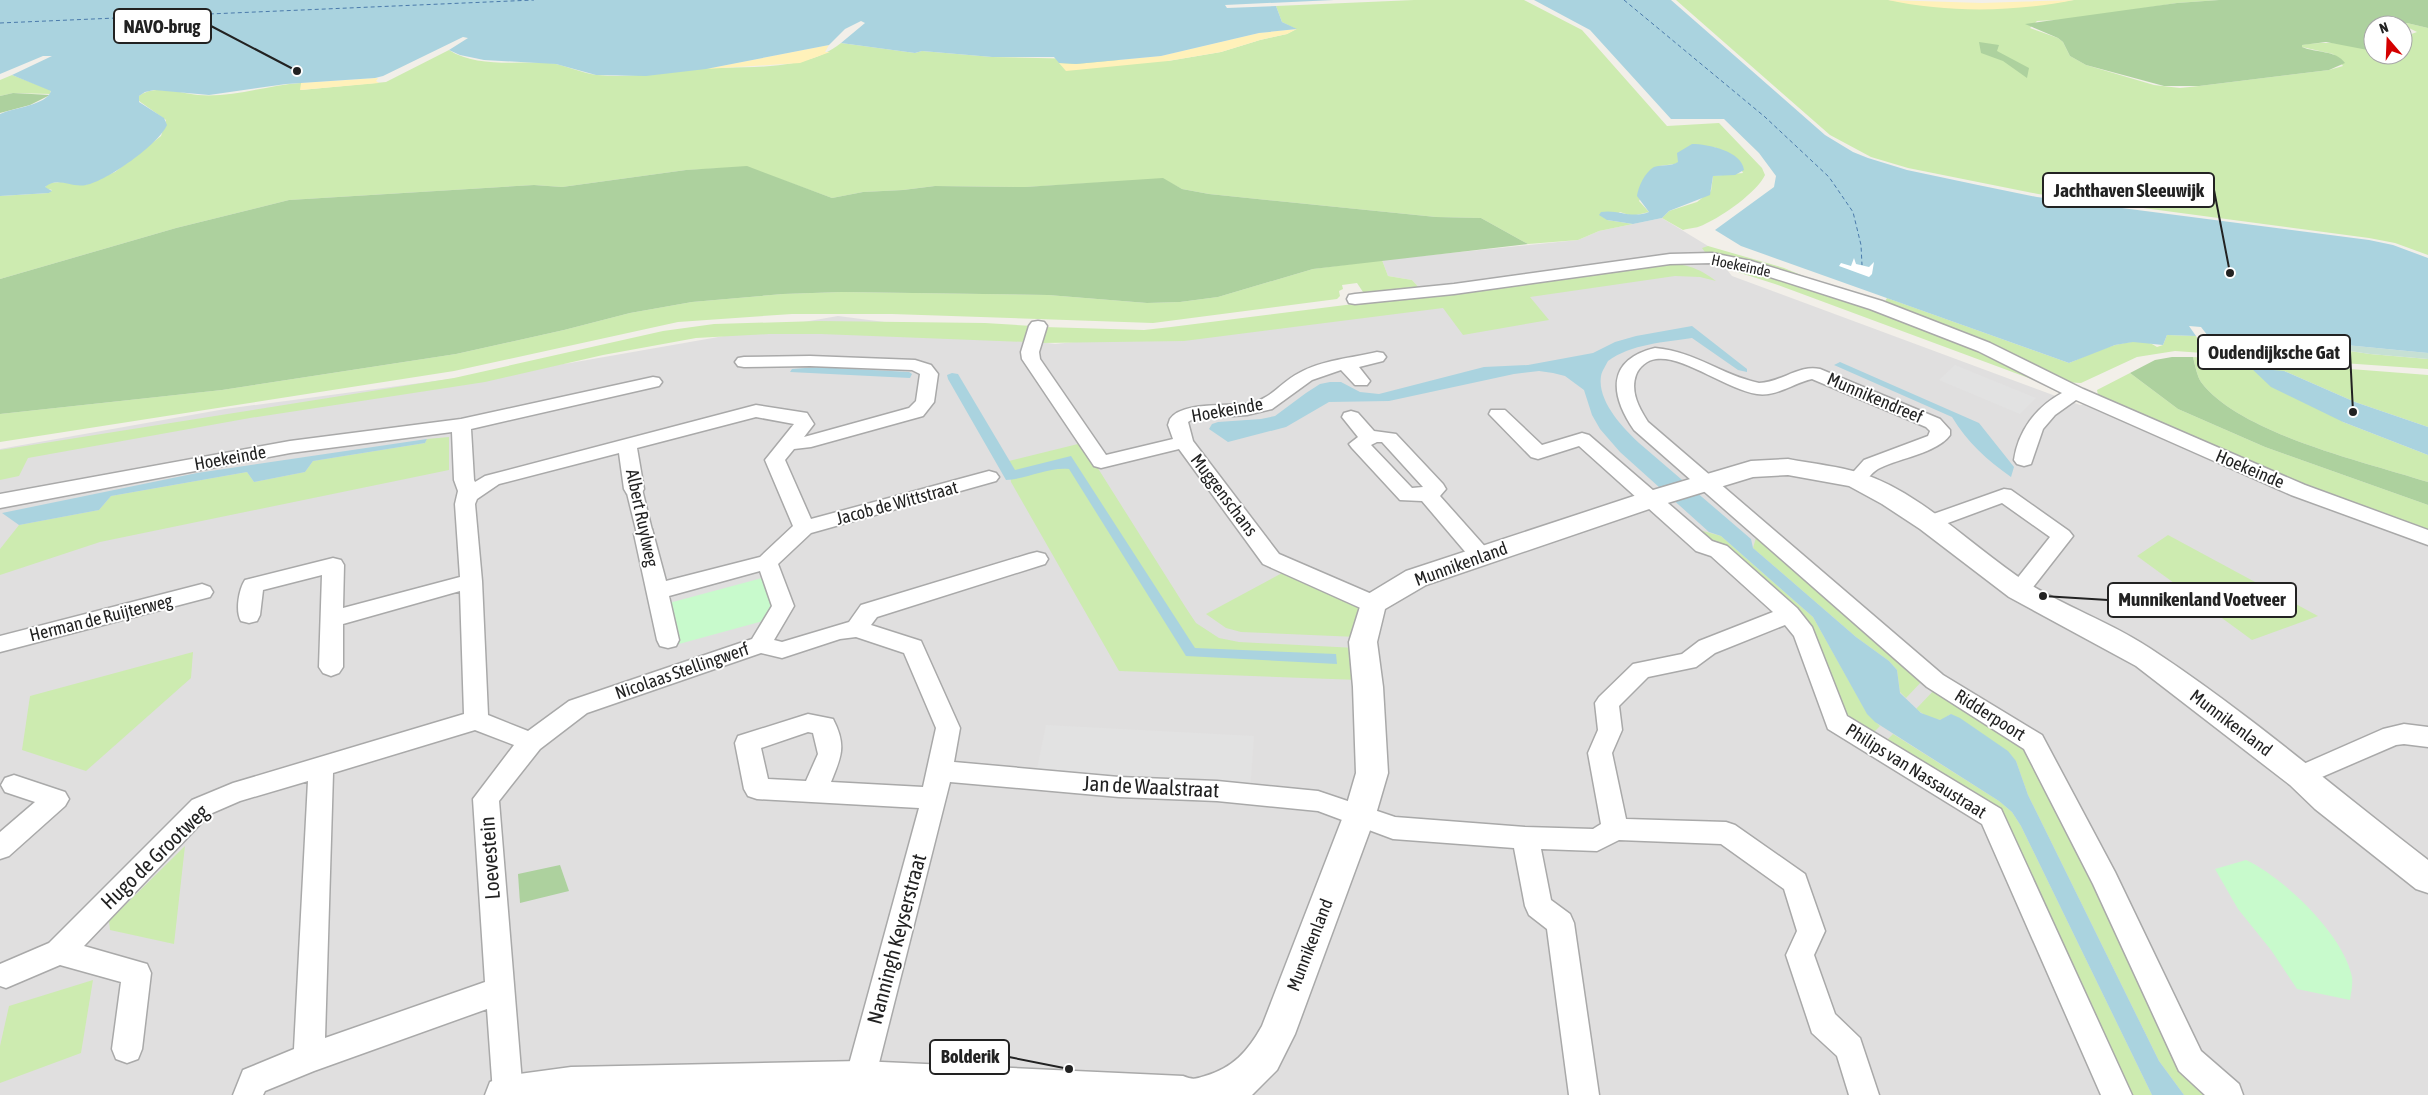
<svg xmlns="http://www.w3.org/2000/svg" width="2428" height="1095" font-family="'Asap Condensed',sans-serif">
	<rect width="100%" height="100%" fill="#f2efe9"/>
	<path fill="#e0dfdf" d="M1662,218l46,28 24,30 348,129 29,-7 319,122v575h-2428v-646l225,-40 345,-46 268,-47 217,28 379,-39 -22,-25 -24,-4 -6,-16 196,-20 21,-9z"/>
	<g fill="#cdebb0">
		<path d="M1414,0h110l58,30 85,96 52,-3 43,45 3,7c-8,17 -42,41 -60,49 -6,4 -15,4 -22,6l-21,-12 7,-7 28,-9 14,-11 2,-15 30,-3 -9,-17 -20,-9 -39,17 -16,2 -20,35 10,11 -17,4 -12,-4 -13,8 26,4 -34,7 -21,9 -50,4 -47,-26 -45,-1 -227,-23 -27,-5 -19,-10 -138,8 -90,-1 -32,4 -40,2 -31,6 -85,-31 -61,3 -124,17 -28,-2 -245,15 -113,28 -176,51v-83l49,-3 3,-3 -8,-2 5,-5 12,-1 24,3 30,-13 46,-36 5,-16 -27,-19v-5c14,-12 42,-3 59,-1 34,3 70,-10 103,-12v7l85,-8 63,-32c27,18 70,11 101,13 16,2 30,10 47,12 32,3 62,-2 94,-6 47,-4 112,5 150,-26l74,10 7,-2 70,6 176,4 53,-9 39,-12 27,-6 9,-5 -14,-7 -6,-16z"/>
		<path d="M1676,0h212l58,7h75l53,-7h145l-42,3 -103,16 -37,2 -7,7 28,10 5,4 7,14 16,9 68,20 26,3 19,-2 130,-16 14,-4 -10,-12 -31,-7v-2c24,-4 48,-2 71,6v4h30v-18l14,-5 -16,-8 6,-1 21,5v227l-33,-12 -26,-5 -331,-44 -130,-26 -37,-11 -41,-22z"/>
		<path d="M12,75l39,15 -1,4 -37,-1 -13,3v-16z"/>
		<path d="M1708,246l76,22 46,19 -123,-32 -5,-7z"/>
		<path d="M1382,260l6,16 24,4 9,10 -50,4 -8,-2 -6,-9 -15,2 1,4 -4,2 1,5 -3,3 -184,24 -261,-9h-100l-114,8 -224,49 -454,71v-28l222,-24 234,-36 108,-24 66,-17 62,-11 91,-8 59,-2 206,3 99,8 33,-1 38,-5 95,-28z"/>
		<path d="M1703,261h13l58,13 204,73 75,40 -278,-103z"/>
		<path d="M1659,263c24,0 39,4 57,18l-16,-4 -25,-1 -145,21 19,23 -86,15 -20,-27 -259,33 -144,2 4,-16 100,3 27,-3 286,-36z"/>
		<path d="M1887,298l182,65c22,-9 67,-32 88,-16l6,-2 4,-10 29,1 2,4 13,1 -3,-5 102,9 60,9 58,5v10l-253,-18 -38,6 -56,26 -19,-1 -179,-77z"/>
		<path d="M819,321l166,2 47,3 -5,16 -206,-8h-52l-73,4 -93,17 -118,27 -235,36 -222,40 -9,18 -19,4v-30l454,-72 209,-47 51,-7z"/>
		<path d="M2193,357l235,18v52l-73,-25 -71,-31 59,51 85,33v27c-62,-20 -188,-48 -227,-100 -4,-6 -6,-17 -8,-25z"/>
		<path d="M2130,373l48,36 87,38 163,58v28l-70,-25 -251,-106 -9,-7 -1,-5z"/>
		<path d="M449,437v33l-349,72 -100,33v-26l19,-24 80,-15 12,-14 136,-24 7,10 51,-10 8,-11 112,-18 2,-4z"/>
		<path d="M1082,443l104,165 10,15 23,15 20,4 117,6 3,32 -240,-9 -108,-189 -2,-13 -4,-7z"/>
		<path d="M1696,529l25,7 92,81 54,96 13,13 -10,10 -24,-17 -35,-89z"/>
		<path d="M1757,534l168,144 -19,20 -6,-6 -3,-22 -8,-9 -33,-24 -103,-89z"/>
		<path d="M2168,535l150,81 -66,24 -115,-84z"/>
		<path d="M1284,572l69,28 12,13 -8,24 -116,-5 -15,-4 -20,-14z"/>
		<path d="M193,652l-2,26 -105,93 -64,-21 8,-54z"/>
		<path d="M1937,687l91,64 190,344h-34l-25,-34 -131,-266 -12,-34 -65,-47 -10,6 -12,-2 -13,-9z"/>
		<path d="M1893,734l106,67 13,11 9,14 131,269h-23l-123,-267 -123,-84z"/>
		<path d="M185,846l-11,98 -64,-14 -1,-9z"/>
		<path d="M93,980l-12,73 -81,30v-37l9,-40z"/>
	</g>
	<g fill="#add19e">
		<path d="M2219,0h209v28l-21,-5 -34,2v26l-47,-9 -24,3v2c14,6 34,3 43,16l-16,7 -130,16h-35l-78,-21 -16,-9 -7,-14 -5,-4 -33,-14 152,-21z"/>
		<path d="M1979,42l20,3 -2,6 32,17 -2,10 -24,-17 -22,-8z"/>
		<path d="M13,93l37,2 -20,10 -30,8v-17z"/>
		<path d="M747,166l85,32 31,-6 40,-2 32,-4 90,1 138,-9 19,11 27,5 227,23 45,1 47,26 -215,25 -95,28 -38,5 -33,1 -99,-8 -206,-3 -59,2 -91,8 -62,11 -66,17 -108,24 -234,36 -222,24v-135l176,-51 113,-28 245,-15 28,2 124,-17z"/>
		<path d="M2172,357h21c2,8 4,19 8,25 39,52 165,80 227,100v23l-163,-58 -87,-38 -48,-36 25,-13z"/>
		<path d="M560,865l9,26 -49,12 -2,-29z"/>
	</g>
	<path fill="#c6e0d4" d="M2233,337l92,6 103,10v6l-58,-5 -60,-9 -64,-4z"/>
	<g fill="#fff1ba">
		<path d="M1888,0l94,3 92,-3c-60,12 -126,13 -186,0z"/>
		<path d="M1297,29l-10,5 -27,6 -39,12 -53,9 -102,10 -7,-8 17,1 85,-8 98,-23z"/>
		<path d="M829,45l-4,7h5l-30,11 -94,6z"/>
		<path d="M378,78l-2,3 3,2 -79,7 1,-7z"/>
	</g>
	<g fill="#c8facc">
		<path d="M766,577l9,31 -5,11 -91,25 -10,-41z"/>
		<path d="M2246,860c37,17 98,75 106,117 1,8 -1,16 -2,23l-53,-11 -26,-39 -33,-41 -23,-40z"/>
	</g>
	<g fill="#e2e2e2">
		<path d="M1955,365l81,33 -16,16 -81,-34z"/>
		<path d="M1046,725l208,11 -4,55 -215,-12z"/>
	</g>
	<g fill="#aad3df">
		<path d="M0,0h1334l-109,5 2,3 49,-2 6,16 15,7 -38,4 -98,23 -85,8 -17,-1 -5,-6h-62l-70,-6 -7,2 -74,-10 24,-20 -4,-2 -16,8 -16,16 -123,24 -60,7 -50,-1 -40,-11 -72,-4 -24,-5 -11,-5 19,-12 -5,-1 -80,39 -8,2 -89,6 -77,11 -55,-5 -9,2 -6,4v6l25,16 3,7c-8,19 -60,56 -81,60 -16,3 -28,-9 -41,2l7,4 -3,2 -49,3v-82c13,-6 47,-9 51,-23l-39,-16 40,-19h-9l-43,18z"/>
		<path d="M1534,0h137l154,135 28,17 15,6 39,12 71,15 59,12 332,43 24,5 35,13v95l-103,-10 -117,-7 -7,-9 -12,-1 7,10 -29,-1 -4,10 -30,-3 -18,3 -46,18 -328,-117 -26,-16 59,-43 2,-11 -17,-23 -35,-34h-53l-81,-89z"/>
		<path d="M1692,144c16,0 50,7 52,26l-9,5 -22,1 -3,19 -41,16 -7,7 -29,6 -26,-4 -8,-5 2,-3c17,-3 30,7 48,0l-12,-16c1,-9 8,-24 17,-29 8,-3 16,0 24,-5l-1,-9z"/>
		<path d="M1692,326l55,43v3l-9,-2 -46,-32c-27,4 -61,6 -84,23 -2,4 -6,10 -7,15 -4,25 22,52 38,67l112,96 2,9 103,89 33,24 8,9 3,23 21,20 19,7 11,-6 9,4 48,33 8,10 12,34 131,266 25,34h-32l-131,-269 -9,-14 -13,-11 -124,-79 -8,-8 -54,-97 -92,-81 -12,-4 -89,-80 -20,-23 -8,-14 -8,-25 -19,-14 -12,-3 -14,-2 -25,3 -125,27 -60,1 -43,25 -58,15 -19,-13 3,-5 6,-2 43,-3 14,-3 31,-23 14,-9 10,-2h11l19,10 19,2 105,-27 44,-2 65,-12 22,-11 21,-6z"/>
		<path d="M1840,362l139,61 35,44 -3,10c-24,-17 -44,-35 -59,-60l-118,-52z"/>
		<path d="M818,367l91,5 3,2 -2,4 -120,-6 2,-3z"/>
		<path d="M2251,368l33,3 71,31 73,25v28l-85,-33 -72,-35z"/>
		<path d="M952,373l6,1 57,96 56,-14 124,192 141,6 1,10 -151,-8 -117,-187c-22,-2 -41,10 -63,11l-58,-101 -1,-4z"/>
		<path d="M427,439l-2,4 -112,18 -8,11 -51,10 -7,-10 -136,24 -12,14 -80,15 -17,-12 195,-40z"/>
	</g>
	<path fill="#fff" d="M1854,258l2,6 13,3 5,-5 -2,12 -3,3 -30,-11 2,-3 10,3z"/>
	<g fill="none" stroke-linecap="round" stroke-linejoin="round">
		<g stroke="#4a7aab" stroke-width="1" stroke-dasharray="4 3" stroke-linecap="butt">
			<path d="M1624,0l141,117 64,60 24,35 8,33 1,20"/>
			<path d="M0,23l534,-23"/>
		</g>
		<g stroke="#a9a9a9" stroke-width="3">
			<path id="pedestrian" d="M634,484l8,5 11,45 -2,4h-12l-2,-4 -11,-45z"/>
		</g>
		<g stroke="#a9a9a9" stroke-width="3">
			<g id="minor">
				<path d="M1712,253l39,8 131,40 108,42 93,46 222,96 123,45v15l-137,-50 -215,-95 -21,15 -12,14 -12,35 -7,2 -7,-2 -3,-4c4,-29 22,-53 48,-67l-84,-42 -108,-42 -128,-41 -30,-5 -42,1 -216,30 -99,10 -6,-1 -2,-4 2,-4 6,-1 99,-10 216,-30z"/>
				<path d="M1038,321l6,1 3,4 -8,26 1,7 66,96 67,-16 -5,-14 2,-6c12,-18 60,-12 81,-16 20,-4 30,-21 48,-30 23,-13 53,-15 78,-21l6,1 3,4 -3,4 -24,6 11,14 -3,4h-12l-14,-15 -29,10 -40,29 -25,6 -54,4 -5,3 5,19 86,113 102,44 3,6 -3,6 -8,2 -8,-2 -102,-46 -84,-115 -78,19 -7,-2 -72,-107 -1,-7 8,-26 3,-4z"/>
				<path d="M1655,348c42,4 66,27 104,35 21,0 40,-19 61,-14l120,50 10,11v5c-13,18 -50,23 -70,33 -13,6 -14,21 -31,16l-3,-4 18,-20 64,-24 2,-5 -4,-4 -114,-48c-18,4 -36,18 -55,15 -31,-5 -74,-39 -101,-35 -9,1 -17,8 -20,16 -6,17 3,33 12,47l295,253 99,60 73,137 86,179 38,33 4,11h-38l-26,-24 -86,-187 -69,-135 -97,-62 -293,-257c-24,-35 -28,-70 21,-82z"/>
				<path d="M810,356l105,4 16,5 7,9 -4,28 -11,14 -112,31 -17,2 -9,11 26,59 178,-48 7,2 3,4 -3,4 -185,52 -33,31 16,42 -20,34 8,2 67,-20 12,-17 168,-51 8,-2 8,2 3,5 -3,5 -168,53 -6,8 50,16 39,87 -6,34 165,15 98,4 101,10 77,26 130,10 68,2 8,-5 -13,-71 10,-23 -3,-27 4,-6 34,-33 49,-10 17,-13 74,-29 -62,-56 -15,-5 -117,-105 -41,13 -7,-2 -42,-43 2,-4h14l37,35 40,-12 7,2 123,106 15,5 70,62 15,19 35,89 154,93 131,286h-31l-119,-271 -154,-95 -34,-93 -9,-11 -70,28 -19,14 -48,10 -29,29 3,24 -10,23 14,66 100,3 9,3 70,49 20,57 -11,24 21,59 25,24 19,57h-30l-12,-39 -25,-23 -26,-78 11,-24 -13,-42 -63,-45 -102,-4 -22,11 -56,-2 10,51 19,14 4,9 25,172h-30l-22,-166 -18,-14 -4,-9 -11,-58 -121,-9 -75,-28 -101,-10 -98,-4 -169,-15 -75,297 -4,11 -11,4 -11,-4 -4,-11 74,-271 -162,-9 -9,-3 -4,-7 -9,-46 3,-7 70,-22 25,5c14,27 8,38 -2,63l92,5 13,-59 -32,-75 -48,-16 -16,2 -58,19 -21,-5 -174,60 -47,36 -41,52 24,294h-30v-2l-6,-84 -173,62 -49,20 -2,4h-30l10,-25 51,-21 14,-268 -68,20 -30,13 -126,132 63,18 4,9 -9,76 -4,10 -11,4 -11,-4 -4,-10 9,-67 -61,-17 -54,23 -6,-2v-22l49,-21 143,-143 41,-17 231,-69 -4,-123 -117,33v43l-4,6 -8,3 -8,-3 -4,-6 3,-92 -59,15 -3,25 -3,6 -8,2 -8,-2c-6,-10 -2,-32 4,-41l88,-22 8,2 3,5 -1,43 117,-31 -5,-73 3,-13 -4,-11 -2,-48 -162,21 -290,55v-14l290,-53 171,-22 192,-42 6,1 3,4 -3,4 -188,43 3,51 1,2 10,-6 271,-71 51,8 7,11 -10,13 105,-29 7,-7 4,-27 -8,-4 -102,-4 -66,1 -6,-1 -3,-4 3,-4 6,-1zM756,417l38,7 -29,36 28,66 -33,31 -94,24 -14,-52 -7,-2 -7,2 -4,5 23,106 3,6 8,2 8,-2 3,-6 -10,-44 91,-25 12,35 -20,33 -183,62 -41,30 -40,-16 -6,-134 -7,-77 2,-5 22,-15 120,-31 5,36 3,5 7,1 7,-1 3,-5 -7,-41zM475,730l39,15 -41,54 12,183 -160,56 8,-265zM808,732l5,1 5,21 -12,27 -38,-2 -7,-31z"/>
				<path d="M1351,411l7,2 16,18 22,3 47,50 3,5 -6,7 49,55 3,5 -3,5 -8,2 -8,-2 -51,-60 -22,-1 -48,-52 -3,-4 9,-7 -16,-20 2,-4zM1377,442h5l41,45 -11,1 -41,-43z"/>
				<path d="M2004,489l7,1 58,41 4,5 -46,59 -8,3 -8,-3 -3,-5 42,-53 -48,-34 -73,27 -7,-2 -3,-5 3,-5z"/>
				<path d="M202,584l8,3 3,5 -3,5 -210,55v-16z"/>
				<path d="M2404,724l24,3v20l-24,-3 -8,1 -95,41 -9,-3 -4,-7 4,-7 91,-40z"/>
				<path d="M14,775l51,17 4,7 -4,7 -56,50 -9,3v-27l35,-30 -30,-10 -4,-7 4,-7z"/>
			</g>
		</g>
		<g stroke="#a9a9a9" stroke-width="3">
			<path id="tertiary" d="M1788,459c25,5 51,7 75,15 59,19 114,77 166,110 41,25 88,41 128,69 95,63 181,138 271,207v33l-12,-4 -101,-80 -25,-24 -154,-119 -127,-69 -89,-68 -38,-25 -33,-18 -61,-11 -35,2 -92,28 -235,80 -41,24 -8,33 6,45 5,86 -12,41 -81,220 -18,36 -25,25h-767l5,-13 14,-6 67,-9 289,-6 323,15c10,4 12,3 22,0 28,-8 43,-25 57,-50l82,-212 12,-41 -3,-86 -4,-45 14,-45 43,-26 237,-78 108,-32z"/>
		</g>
		<use href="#pedestrian" fill="#fff" fill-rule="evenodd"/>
		<use href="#minor" fill="#fff" fill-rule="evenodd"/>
		<use href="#tertiary" fill="#fff" fill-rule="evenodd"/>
	</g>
	<g text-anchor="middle" stroke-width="4" stroke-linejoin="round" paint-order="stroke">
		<g font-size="15" fill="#222" stroke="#fff">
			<text transform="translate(1741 266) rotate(12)" y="5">Hoekeinde</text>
		</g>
		<g font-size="18" fill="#222" stroke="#fff">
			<text transform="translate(1875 398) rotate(23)" y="6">Munnikendreef</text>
			<text transform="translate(1227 410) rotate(-10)" y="6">Hoekeinde</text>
			<text transform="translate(230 458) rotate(-10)" y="6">Hoekeinde</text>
			<text transform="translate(2250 469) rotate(23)" y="6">Hoekeinde</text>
			<text transform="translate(1224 495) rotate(53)" y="6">Muggenschans</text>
			<text transform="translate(897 503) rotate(-15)" y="6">Jacob de Wittstraat</text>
			<text transform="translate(642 518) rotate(78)" y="6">Albert Ruylweg</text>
			<text transform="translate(1461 564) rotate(-20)" y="6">Munnikenland</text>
			<text transform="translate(101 618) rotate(-14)" y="6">Herman de Ruijterweg</text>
			<text transform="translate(682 671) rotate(-19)" y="6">Nicolaas Stellingwerf</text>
			<text transform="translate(1990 715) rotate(32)" y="6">Ridderpoort</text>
			<text transform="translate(2231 723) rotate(37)" y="6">Munnikenland</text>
			<text transform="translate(1916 771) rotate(32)" y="6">Philips van Nassaustraat</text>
			<text transform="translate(1310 945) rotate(-69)" y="6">Munnikenland</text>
		</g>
		<g font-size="21" fill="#222" stroke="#fff">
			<text transform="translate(1151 787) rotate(3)" y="7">Jan de Waalstraat</text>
			<text transform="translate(155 857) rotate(-44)" y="7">Hugo de Grootweg</text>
			<text transform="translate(490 858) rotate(-94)" y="7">Loevestein</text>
			<text transform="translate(897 939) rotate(-75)" y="7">Nanningh Keyserstraat</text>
		</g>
	</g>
	<path fill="none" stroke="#222" stroke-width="2" d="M297 71L211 26M2230 273L2214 190M2353 412L2350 352M2043 596L2108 600M1069 1069L1009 1057"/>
	<g fill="#222" stroke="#fff" stroke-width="2">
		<circle cx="297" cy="71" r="5"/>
		<circle cx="2230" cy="273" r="5"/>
		<circle cx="2353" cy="412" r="5"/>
		<circle cx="2043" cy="596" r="5"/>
		<circle cx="1069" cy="1069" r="5"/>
	</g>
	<g fill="#fff" stroke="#222" stroke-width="2">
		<rect x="114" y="9" width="97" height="34" rx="5"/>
		<rect x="2043" y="173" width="171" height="34" rx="5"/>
		<rect x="2198" y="335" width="152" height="34" rx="5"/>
		<rect x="2108" y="583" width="188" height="34" rx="5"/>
		<rect x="930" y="1040" width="79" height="34" rx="5"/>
	</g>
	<g font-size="19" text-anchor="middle" font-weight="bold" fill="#222">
		<text x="162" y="33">NAVO-brug</text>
		<text x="2129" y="197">Jachthaven Sleeuwijk</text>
		<text x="2274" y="359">Oudendijksche Gat</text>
		<text x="2202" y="606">Munnikenland Voetveer</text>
		<text x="970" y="1063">Bolderik</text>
	</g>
	<g transform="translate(2388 40) rotate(341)"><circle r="24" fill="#ffffff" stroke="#a7a7a7"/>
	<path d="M0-4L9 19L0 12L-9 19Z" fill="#d40000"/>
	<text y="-8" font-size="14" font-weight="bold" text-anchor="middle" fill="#222222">N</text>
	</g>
</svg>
